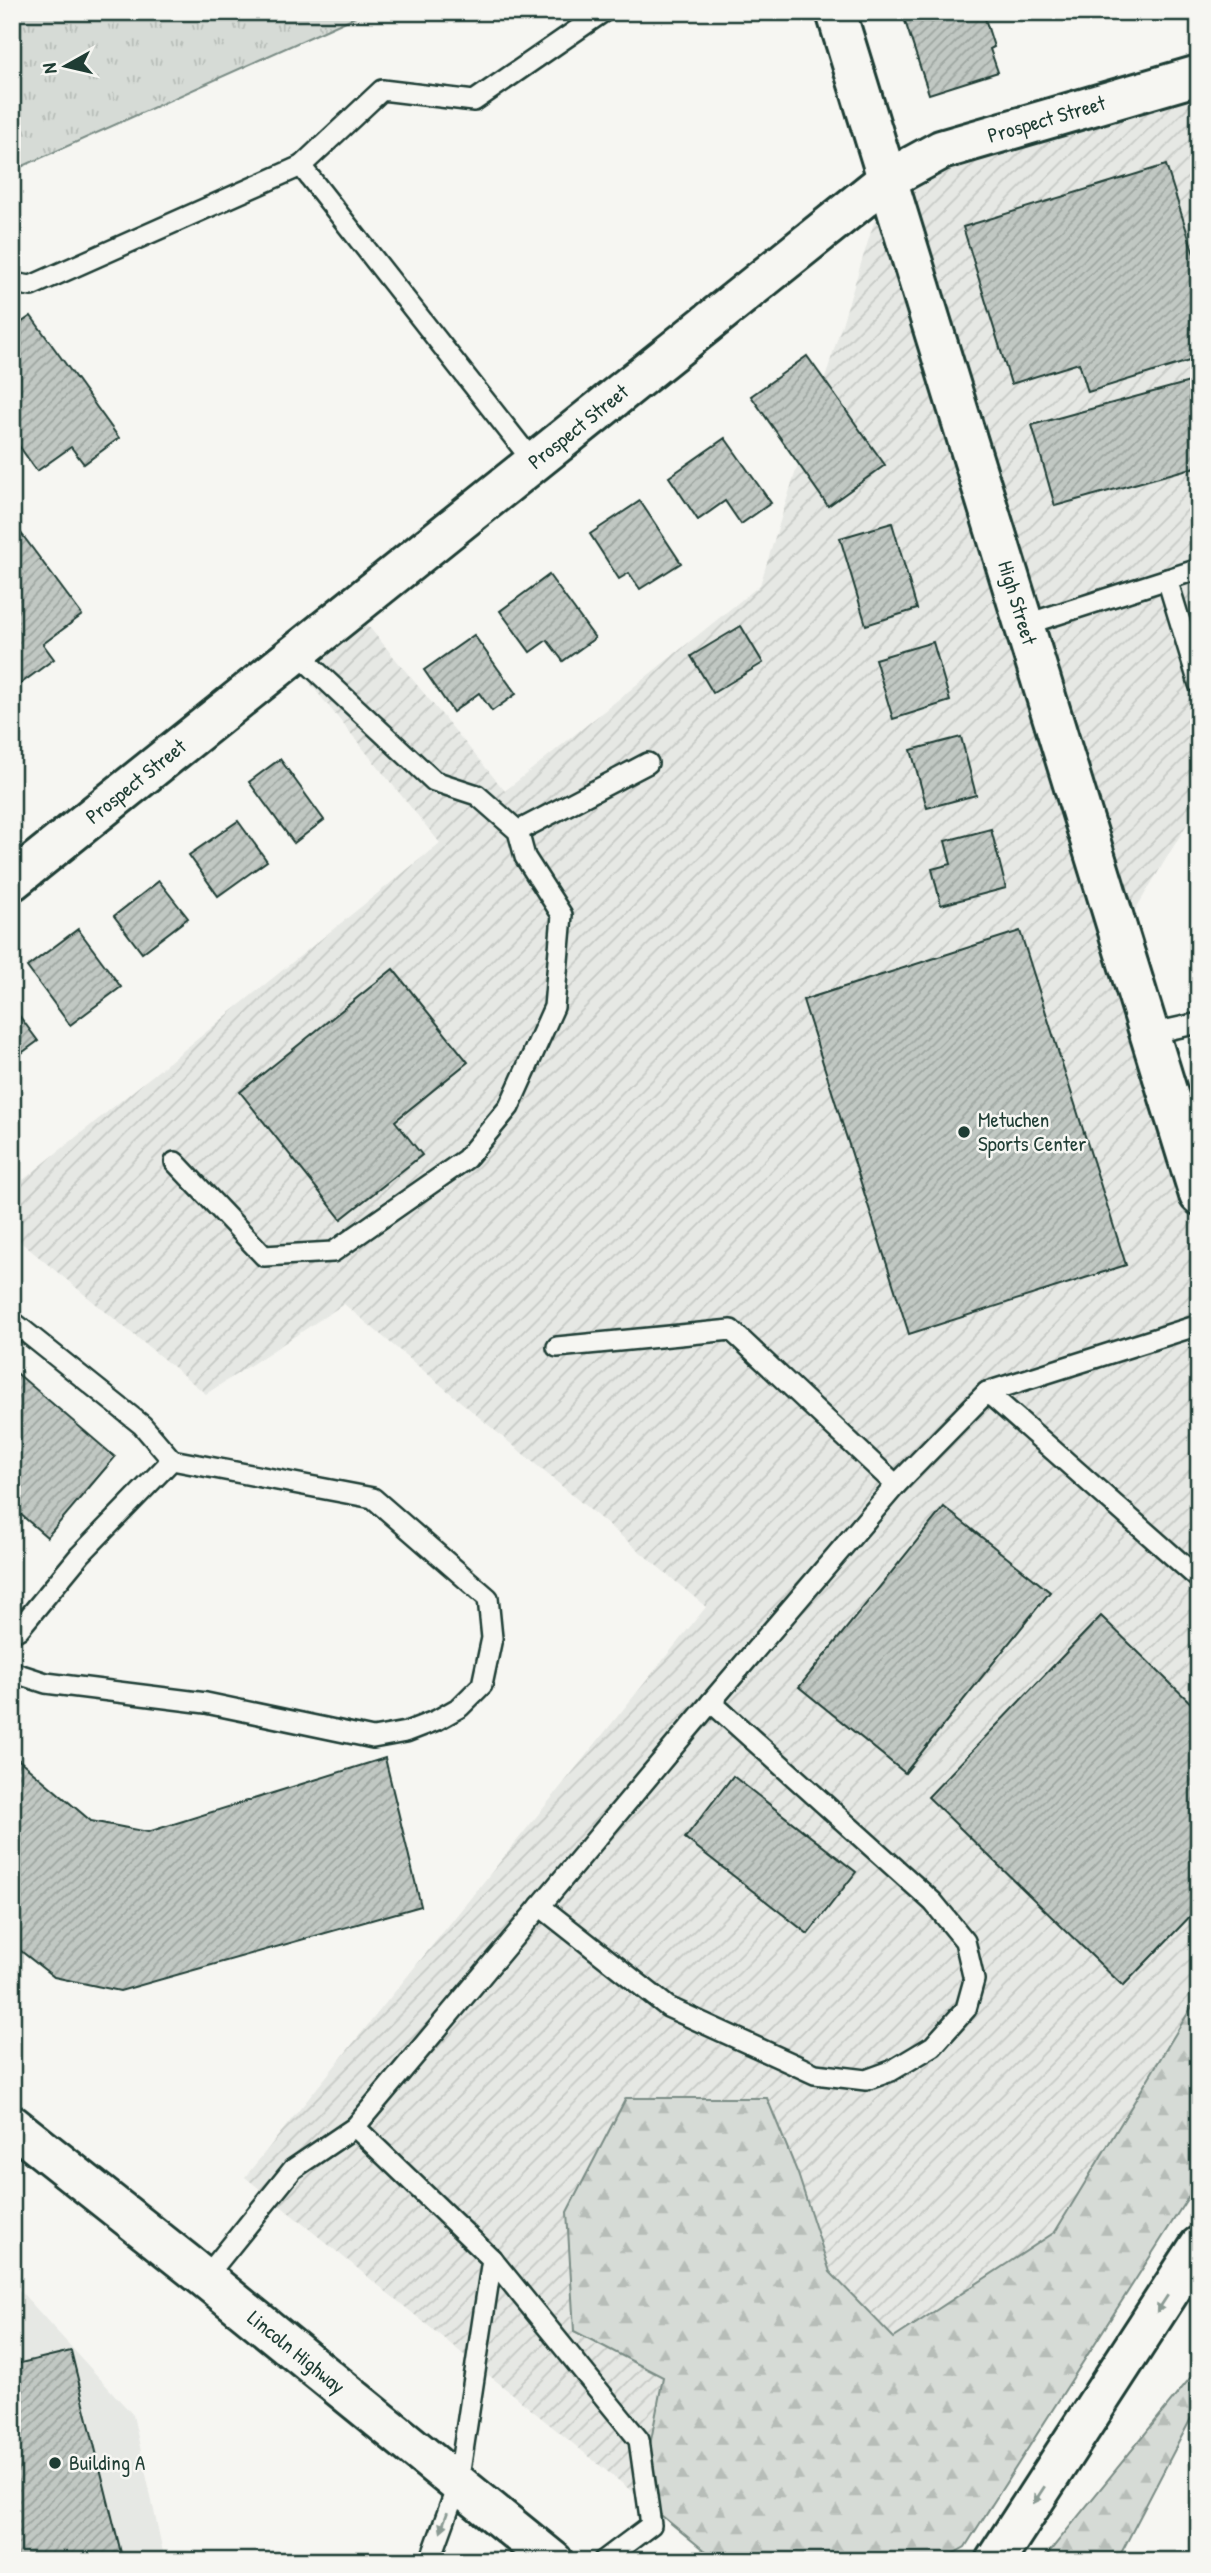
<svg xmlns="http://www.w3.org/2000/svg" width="1211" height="2573" font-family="'Patrick Hand',sans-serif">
	<defs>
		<pattern id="industrial-furrows" width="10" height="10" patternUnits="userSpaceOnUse" patternTransform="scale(1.75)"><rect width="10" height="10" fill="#e6e8e4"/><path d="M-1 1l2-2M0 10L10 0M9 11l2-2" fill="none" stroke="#c5c8c4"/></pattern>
		<pattern id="grass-tufts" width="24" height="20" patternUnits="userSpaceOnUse" patternTransform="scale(1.75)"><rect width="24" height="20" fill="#d6dbd6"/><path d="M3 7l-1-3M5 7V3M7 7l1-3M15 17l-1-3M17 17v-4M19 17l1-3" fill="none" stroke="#b7bdb8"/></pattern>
		<pattern id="forest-firs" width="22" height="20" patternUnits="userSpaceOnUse" patternTransform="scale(1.75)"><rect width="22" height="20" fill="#d6dbd6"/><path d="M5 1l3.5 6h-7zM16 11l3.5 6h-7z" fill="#b7bdb8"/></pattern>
		<pattern id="building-hatch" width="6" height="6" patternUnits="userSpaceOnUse" patternTransform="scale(1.75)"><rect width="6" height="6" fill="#c1c8c3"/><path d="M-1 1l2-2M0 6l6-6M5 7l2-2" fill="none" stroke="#9ca49f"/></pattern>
	</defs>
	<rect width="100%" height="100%" fill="#f6f6f2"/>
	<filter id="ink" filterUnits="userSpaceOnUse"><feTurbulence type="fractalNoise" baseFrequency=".0143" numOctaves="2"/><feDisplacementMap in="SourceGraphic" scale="14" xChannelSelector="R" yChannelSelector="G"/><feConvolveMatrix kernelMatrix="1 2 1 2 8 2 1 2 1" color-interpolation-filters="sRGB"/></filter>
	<g filter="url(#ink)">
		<path fill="#e6e8e4" d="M12,2282l121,133 32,146h-153z"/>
		<path fill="url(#industrial-furrows)" d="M1199,71v733l-68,113 54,184 14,-2v896l-144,237 -161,106 -64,-66 -32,-98 -31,-75 -141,-1 -59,114 7,119 89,45 -23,122 -395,-321 461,-570 -362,-303 -138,90 -194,-159v-46l428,-346 -145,-178 64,-50 146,176 255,-206 132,-420z"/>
		<path fill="url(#grass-tufts)" stroke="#7a8c85" stroke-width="2" d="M12,12h354l-354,159z"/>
		<g fill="url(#forest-firs)" stroke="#7a8c85" stroke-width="2">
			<path d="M1199,1995v185l-234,367 -25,14h-223l-77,-63 23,-121 -89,-46 -7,-119 59,-114h141l31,76 32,98 64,66 161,-106z"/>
			<path d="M1199,2367v36l-82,158h-75z"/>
		</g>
		<g fill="url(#building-hatch)" stroke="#1f3d34" stroke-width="2">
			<path d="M920,12h63l11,35 -4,2 8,23 -69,22 -25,-76z"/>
			<path d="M1166,165l33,105v88l-111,34 -9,-29 -68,21 -48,-157z"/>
			<path d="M31,316l88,122 -35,26 -13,-17 -34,24 -25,-35v-107z"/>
			<path d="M807,356l78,109 -57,41 -77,-110z"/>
			<path d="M1197,380l2,7v79l-144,40 -23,-81z"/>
			<path d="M725,438l46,65 -30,21 -16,-23 -27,19 -29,-43z"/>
			<path d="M640,501l41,62 -41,26 -11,-16 -10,6 -29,-45z"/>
			<path d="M12,521l70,94 -39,29 11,15 -42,31z"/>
			<path d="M892,523l25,86 -51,16 -26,-87z"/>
			<path d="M549,575l46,63 -32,23 -16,-21 -17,12 -30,-41z"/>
			<path d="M741,626l22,37 -50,30 -22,-37z"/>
			<path d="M474,635l42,59 -24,17 -13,-18 -26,19 -29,-42z"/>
			<path d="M933,642l17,59 -57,18 -18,-60z"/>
			<path d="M961,737l15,58 -49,13 -16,-58z"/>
			<path d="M280,759l44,61 -30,23 -45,-61z"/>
			<path d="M238,821l29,40 -49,35 -29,-41z"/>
			<path d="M991,829l15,59 -65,17 -9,-36 19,-5 -6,-23z"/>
			<path d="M159,881l29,37 -46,35 -28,-37z"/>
			<path d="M78,929l43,58 -51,38 -43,-58z"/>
			<path d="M1020,931l106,334 -217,69 -106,-334z"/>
			<path d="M393,969l75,93 -73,59 27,34 -81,64 -101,-127z"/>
			<path d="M12,1006l26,35 -26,19z"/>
			<path d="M12,1369l103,88 -68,80 -35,-30z"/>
			<path d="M944,1507l106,85 -145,181 -106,-86z"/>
			<path d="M1101,1616l98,95v196l-76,79 -195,-189z"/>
			<path d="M12,1754l79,67 57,11 237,-74 36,148 -301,85 -66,-14 -42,-33z"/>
			<path d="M733,1776l123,96 -48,62 -123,-96z"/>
			<path d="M71,2351l52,210h-111v-196z"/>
		</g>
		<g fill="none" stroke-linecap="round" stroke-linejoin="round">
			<g stroke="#1f3d34" stroke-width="24">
				<g id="service">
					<path d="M301,166l81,-76 92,11 129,-89"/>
					<path d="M12,283l19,3 270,-120 233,297"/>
					<path d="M1167,579l32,105"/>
					<path d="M1024,625l175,-56"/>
					<path d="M518,831l130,-68"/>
					<path d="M1149,1034l50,-11"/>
					<path d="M175,1162l89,94 69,-4 133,-93 43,-52 45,-100 8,-92 -37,-58 -7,-26 -41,-36 -43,-14 -137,-128"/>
					<path d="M12,1321l130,104 30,35"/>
					<path d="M557,1347l174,-17 165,155"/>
					<path d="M987,1392l212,187"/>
					<path d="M12,1633l7,-4 61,-74 92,-95 201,38 115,100 4,40 -10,47 -22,22 -23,13 -31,12 -33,6 -167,-35 -160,-20 -34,-11"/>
					<path d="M540,1906l128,101 147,67 51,6 25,-9 42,-25 33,-37 8,-29 -9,-39 -32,-39 -222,-200"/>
					<path d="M492,2259l147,181 12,85 -48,36"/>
					<path d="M205,2278l88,-109 62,-42"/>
					<path d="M430,2561l28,-77 34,-225 -137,-132 356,-425 185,-217 91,-93 212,-67"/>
				</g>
			</g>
			<g stroke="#1f3d34" stroke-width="44">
				<g id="minor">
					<path id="s1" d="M836,12l363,1183"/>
					<path id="s2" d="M12,881l874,-701 55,-30 258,-75"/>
				</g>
			</g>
			<g stroke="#1f3d34" stroke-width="44">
				<g id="tertiary">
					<path id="s3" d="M12,2125l193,153 348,283"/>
				</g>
			</g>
			<g stroke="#1f3d34" stroke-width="44">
				<path id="motorway" d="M995,2561l204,-315"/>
			</g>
			<use href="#service" stroke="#f6f6f2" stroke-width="19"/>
			<use href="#minor" stroke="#f6f6f2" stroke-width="38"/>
			<use href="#tertiary" stroke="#f6f6f2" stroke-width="38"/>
			<use href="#motorway" stroke="#f6f6f2" stroke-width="38"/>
		</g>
		<defs><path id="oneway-solid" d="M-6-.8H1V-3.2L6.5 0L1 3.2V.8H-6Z" transform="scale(1.75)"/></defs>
		<g fill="#8a9a93">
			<use href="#oneway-solid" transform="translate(1162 2304) rotate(123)"/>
			<use href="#oneway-solid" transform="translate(1039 2495) rotate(123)"/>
			<use href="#oneway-solid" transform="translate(444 2522) rotate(110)"/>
		</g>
	</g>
	<g fill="#1f3d34" stroke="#f6f6f2" stroke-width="2.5">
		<circle cx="964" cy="1132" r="7"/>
		<circle cx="55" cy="2463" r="7"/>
	</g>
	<g text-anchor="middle" stroke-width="5" stroke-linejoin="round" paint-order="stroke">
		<g font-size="21" fill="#1f3d34" stroke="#f6f6f2">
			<text dy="7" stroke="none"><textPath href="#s2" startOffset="1293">Prospect Street</textPath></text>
			<text dy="7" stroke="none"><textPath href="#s2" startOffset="726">Prospect Street</textPath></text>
			<text dy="7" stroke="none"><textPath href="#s1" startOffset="618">High Street</textPath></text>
			<text dy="7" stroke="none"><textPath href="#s2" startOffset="159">Prospect Street</textPath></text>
			<text dy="7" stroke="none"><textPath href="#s3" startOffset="364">Lincoln Highway</textPath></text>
		</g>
		<g font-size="21" fill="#1f3d34" stroke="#f6f6f2" text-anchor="start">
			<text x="978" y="1127">Metuchen<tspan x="978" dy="24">Sports Center</tspan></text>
			<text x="69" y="2470">Building A</text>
		</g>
	</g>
	<rect width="1211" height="2573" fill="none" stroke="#f6f6f2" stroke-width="42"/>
	<rect x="21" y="21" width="1169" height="2531" fill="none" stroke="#1f3d34" stroke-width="2.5" filter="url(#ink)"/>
	<g transform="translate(66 66) rotate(262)" stroke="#f6f6f2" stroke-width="5" paint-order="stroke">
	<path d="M0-5L12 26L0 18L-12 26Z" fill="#1f3d34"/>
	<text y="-10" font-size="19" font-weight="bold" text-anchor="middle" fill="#1f3d34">N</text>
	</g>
</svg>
